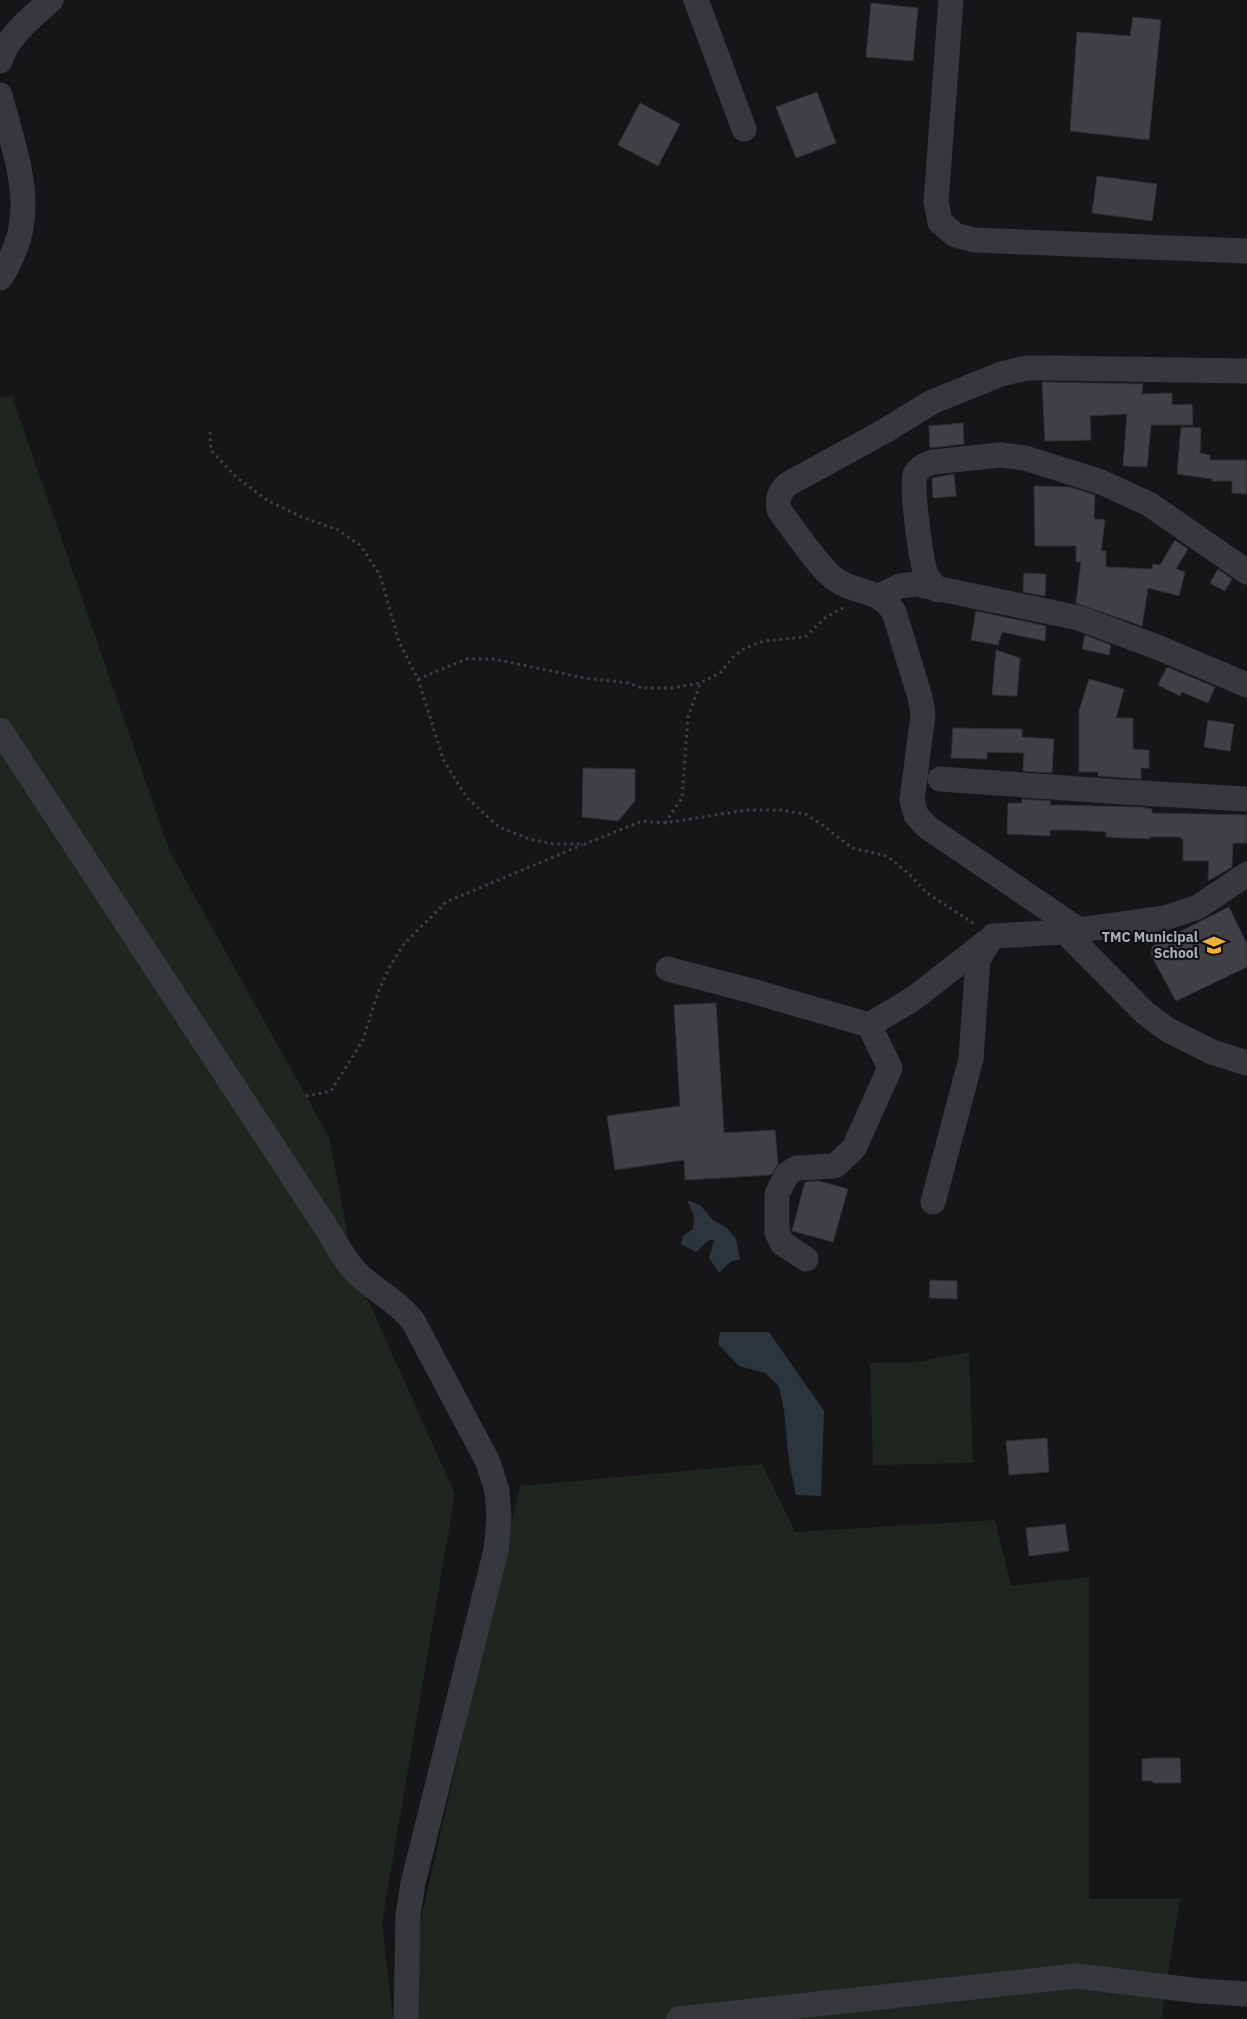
<svg xmlns="http://www.w3.org/2000/svg" width="1247" height="2019" font-family="'IBM Plex Sans',sans-serif">
	<rect width="100%" height="100%" fill="#161618"/>
	<g fill="#1e261f">
		<path d="M12,396l158,456 159,285 26,134 100,223 -73,428 11,97h-393v-1621z"/>
		<path d="M969,1352l4,111 -100,2 -3,-102 48,-1z"/>
		<path d="M762,1464l33,68 200,-12 16,66 78,-9v322h91l-19,120h-744l1,-87 102,-446z"/>
	</g>
	<g fill="#2c353c">
		<path d="M687,1200l13,5 13,15 13,7 10,12 4,20 -10,3 -11,11 -10,-15 5,-18h-5l-13,12 -15,-8 2,-8 10,-7 1,-13z"/>
		<path d="M720,1332h49l55,79 -3,85 -25,-1 -7,-33 -5,-51 -5,-25 -14,-13 -26,-7 -21,-22z"/>
	</g>
	<g fill="#404145" stroke="#303034">
		<path d="M871,3l47,5 -5,53 -47,-4z"/>
		<path d="M1133,17l28,3 -12,120 -79,-9 7,-99 53,4z"/>
		<path d="M817,92l19,51 -40,15 -20,-51z"/>
		<path d="M640,103l40,21 -22,42 -40,-21z"/>
		<path d="M1097,176l60,8 -5,37 -60,-8z"/>
		<path d="M1042,382l101,2 -1,10 30,-1v12l20,-1 1,21h-42l-4,42 -24,-1 4,-52 -37,2 1,24 -46,1z"/>
		<path d="M963,423l1,21 -34,4 -1,-22z"/>
		<path d="M1181,427l20,1 -1,25 10,2v5h37v34l-15,-1v-12h-20v-2l-35,-5z"/>
		<path d="M954,474l2,22 -23,2 -1,-20z"/>
		<path d="M1034,486l36,1 25,8 -1,24 11,1 -4,31h5v16l46,2 1,-5 7,1 15,-25 13,9 -12,20 9,3 -6,24 -31,-8 -6,38 -66,-23 5,-41h-5v-16h-41z"/>
		<path d="M1218,569l14,10 -7,12 -15,-8z"/>
		<path d="M1024,573l22,1 -1,22 -22,-4z"/>
		<path d="M976,611l70,15 -1,15 -43,-9 -4,13 -27,-5z"/>
		<path d="M1085,635l26,10 -2,10 -27,-6z"/>
		<path d="M996,650l24,8 -3,38 -25,-1z"/>
		<path d="M1167,667l48,20 -7,16 -26,-11 -2,4 -22,-11z"/>
		<path d="M1089,679l35,10 -8,29h17v31l16,1v18h-8v11l-43,-3v-4h-19v-61z"/>
		<path d="M1208,720l26,4 -4,27 -26,-4z"/>
		<path d="M953,728l69,1v8l32,2 -2,34 -29,-2 1,-18 -37,-1v7l-36,-1z"/>
		<path d="M583,768l52,1v32l-17,20 -36,-4z"/>
		<path d="M1022,799l29,2 -1,4 91,2 11,2v4l95,2v28h-14l-1,24 -24,14 1,-20h-26v-22h-2v-2h-31v2l-44,-2v-5l-33,-2h-23v6l-43,-2 1,-31h14z"/>
		<path d="M1229,907l18,37v23l-71,34 -25,-46 1,-8 7,-5z"/>
		<path d="M716,1003l8,130 51,-3 3,34 -7,11 -86,5 -1,-20 -69,10 -8,-54 73,-10 -6,-101z"/>
		<path d="M819,1181l29,8 -15,53 -41,-11 13,-49z"/>
		<path d="M930,1280l27,1v18l-28,-1z"/>
		<path d="M1047,1438l2,34 -40,3 -3,-34z"/>
		<path d="M1065,1524l4,27 -40,5 -3,-28z"/>
		<path d="M1153,1758h27l1,25h-28v-2h-11v-22z"/>
	</g>
	<g fill="none" stroke-linecap="round" stroke-linejoin="round">
		<g stroke="#3d3f44" stroke-width="3" stroke-dasharray="2.5 4" stroke-linecap="butt">
			<path d="M210,432l1,18 24,26 33,25 34,16 36,13 22,15 20,30 19,67 19,37 48,-20h28l90,19 45,5 13,5h29l29,-5 20,-10 14,-17 11,-8 19,-7 41,-4 21,-20 19,-10"/>
			<path d="M418,679l25,80 24,39 32,29 30,12 25,5h31l57,-23 23,2 82,-13h34l24,4 16,10 31,24 35,8 20,16 20,21 49,32"/>
			<path d="M665,823l17,-25 6,-81 12,-33"/>
			<path d="M306,1096l25,-5 32,-51 15,-48 11,-24 15,-24 42,-42 136,-57"/>
		</g>
		<g stroke="#37383d" stroke-width="25">
			<path d="M696,0l48,129"/>
			<path d="M951,0l-15,202 4,20 15,13 19,5 273,11"/>
			<path d="M0,61c8,-26 31,-43 51,-61"/>
			<path d="M0,95c13,53 38,110 11,163 -3,7 -6,14 -11,20"/>
			<path d="M938,590c-4,-5 -10,-10 -12,-15 -5,-15 -15,-87 -11,-100 3,-7 11,-11 18,-13l67,-7 25,3 76,24 48,22 98,68"/>
			<path d="M879,596l21,-10 16,-2 163,34 78,29 90,38"/>
			<path d="M0,730l331,505c8,15 16,29 29,41 18,16 38,26 53,45l75,141 9,29 2,28 -3,31 -83,333 -5,32 -2,104"/>
			<path d="M940,779l182,13 125,7"/>
			<path d="M1079,930l-152,-103 -11,-12 -4,-15 11,-85 -3,-18 -26,-85c-18,-26 -38,-17 -59,-33 -17,-12 -42,-51 -56,-69 -2,-12 0,-18 9,-26l95,-52 49,-30 69,-28 25,-6h25l196,3"/>
			<path d="M1065,932l80,81 23,17 44,22 35,11"/>
			<path d="M668,969l84,22 117,34 44,-26 73,-57"/>
			<path d="M933,1202l38,-143 7,-100 15,-23 72,-4 100,-14 33,-11 49,-33"/>
			<path d="M806,1259l-24,-16 -5,-11v-38l10,-20 10,-6 38,-2 19,-18 36,-80 -21,-43"/>
			<path d="M679,2019l397,-43 124,15 47,3"/>
		</g>
	</g>
	<defs>
		<g id="school-bare" transform="scale(1.725)"><path d="M0-5L7-2L0 1L-7-2ZM-4 1L0 2.5L4 1V4Q0 6-4 4Z" fill="#f2b134" stroke="#111113" stroke-width="2.5" paint-order="stroke"/></g>
	</defs>
	<g fill-rule="evenodd">
		<use href="#school-bare" x="1214" y="945"/>
	</g>
	<g text-anchor="middle" stroke-width="4.5" stroke-linejoin="round" paint-order="stroke">
		<g font-size="14" font-weight="bold" fill="#a8adb8" stroke="#111113" text-anchor="end">
			<text x="1198" y="942">TMC Municipal<tspan x="1198" dy="16">School</tspan></text>
		</g>
	</g>
</svg>
